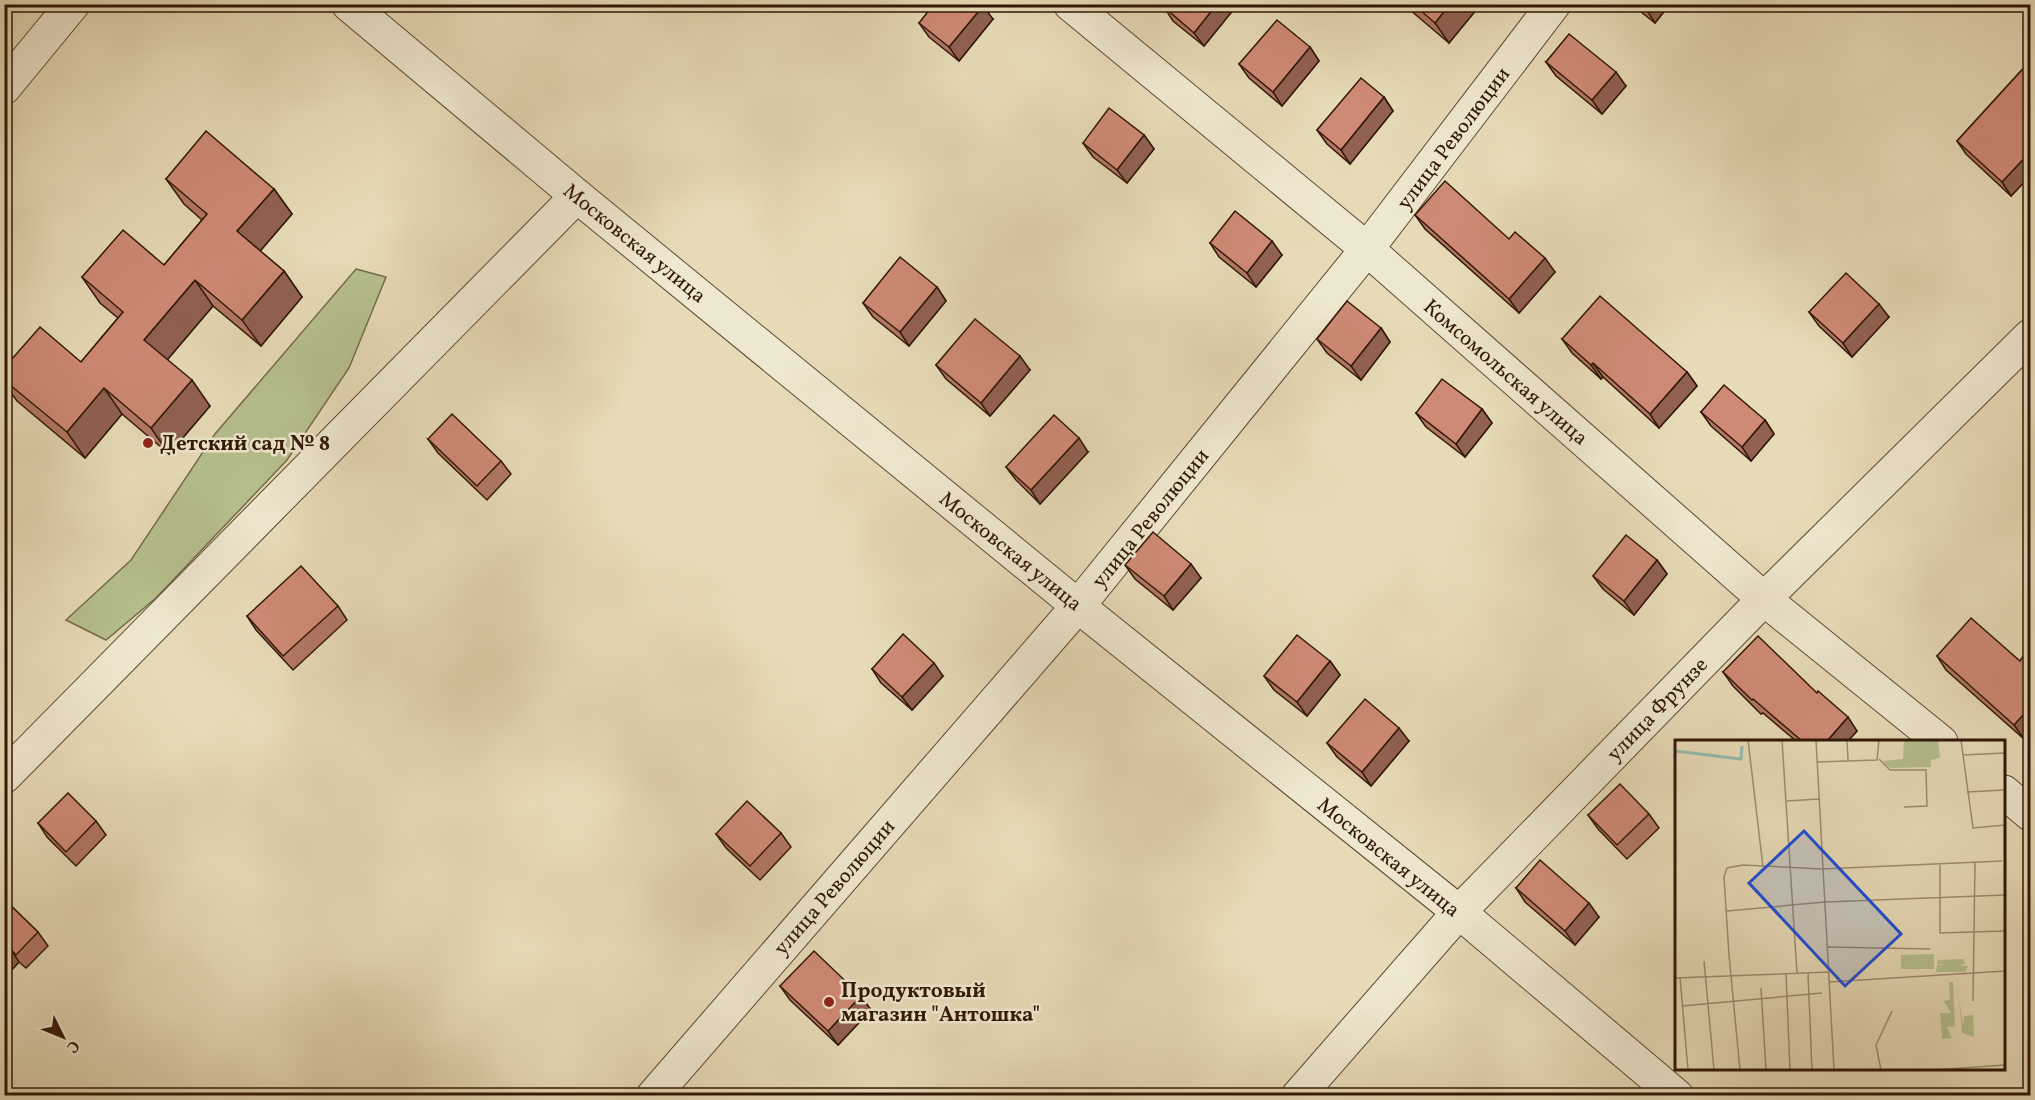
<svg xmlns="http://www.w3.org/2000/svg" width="2035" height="1100" font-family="Vollkorn,serif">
	<rect width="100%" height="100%" fill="#e7dbb7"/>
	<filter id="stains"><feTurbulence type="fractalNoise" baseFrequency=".00333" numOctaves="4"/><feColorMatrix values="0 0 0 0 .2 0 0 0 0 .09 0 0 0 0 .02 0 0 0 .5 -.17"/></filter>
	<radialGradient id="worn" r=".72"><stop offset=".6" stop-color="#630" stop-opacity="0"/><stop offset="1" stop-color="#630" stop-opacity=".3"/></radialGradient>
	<path fill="#b6c08e" stroke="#746c4a" stroke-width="1.5" d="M356,269l30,8 -37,91 -62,92 -131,138 -50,42 -40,-20 65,-60 84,-126z"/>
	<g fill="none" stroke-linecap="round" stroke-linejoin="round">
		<g stroke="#5e4833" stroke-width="35">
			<g id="minor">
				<path d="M348,4l229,192 501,410 381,306 218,184"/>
				<path d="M1070,4l297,245 397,350 177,143"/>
				<path d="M4,88l69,-84"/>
				<path d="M4,777l573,-581"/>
				<path d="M2004,792l26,22"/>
				<path d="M653,1096l425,-490 289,-357 187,-245"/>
				<path d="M1298,1096l161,-184 305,-313 266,-263"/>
			</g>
		</g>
		<use href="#minor" stroke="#efe8d0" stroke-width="33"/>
	</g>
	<g fill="#b27765" stroke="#311707" stroke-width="1.5">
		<path d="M1166,4h72l-34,42 -31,-25 -9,-14z"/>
		<path d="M1406,4h75l-32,39 -40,-34z"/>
		<path d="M1631,4h39l-15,19z"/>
		<path d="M993,19l-34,42 -30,-24 -10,-14z"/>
		<path d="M1310,47l9,14 -37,45 -33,-28 -10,-14z"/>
		<path d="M2031,60v115l-20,21 -45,-42 -9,-13z"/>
		<path d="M1546,62l80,24 -24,28 -46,-38z"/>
		<path d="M1384,97l9,14 -43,53 -23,-20 -10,-14z"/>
		<path d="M1144,135l10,14 -27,34 -34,-26 -10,-14z"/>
		<path d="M166,179l108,10 18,25 -32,37 24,20 18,26 -41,49 -48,-40 -46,54 43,46 -41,48 -47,-40 -37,44 -68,-57 -13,-18v-15l77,-6 37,-44 -18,-15 -18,-26 82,-12 38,-45 -18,-16z"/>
		<path d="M1415,215l140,57 -36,41 -94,-84z"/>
		<path d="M1210,243l72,12 -26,32 -37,-30z"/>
		<path d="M937,287l9,14 -37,45 -36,-29 -10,-14z"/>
		<path d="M1809,312l80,5 -37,40 -33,-31z"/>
		<path d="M1381,328l9,14 -29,38 -34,-27 -10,-14z"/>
		<path d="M1562,339l125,33 10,14 -38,42 -56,-51 -2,2 -29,-26z"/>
		<path d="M936,365l94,5 -40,46 -44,-37z"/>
		<path d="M1482,409l10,14 -27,34 -39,-30 -10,-14z"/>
		<path d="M1701,412l64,8 9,14 -23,27 -40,-35z"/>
		<path d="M428,439l73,22 10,13 -24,26 -49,-47z"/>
		<path d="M1088,452l-48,52 -24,-24 -10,-13z"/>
		<path d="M1657,560l10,14 -33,41 -31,-26 -10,-13z"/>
		<path d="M1125,565l76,13 -28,32 -38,-31z"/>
		<path d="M338,606l9,14 -54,50 -37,-40 -9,-14z"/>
		<path d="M1937,656l83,5 4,78 -78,-69z"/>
		<path d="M1330,661l10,14 -33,41 -33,-26 -10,-14z"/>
		<path d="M872,669l71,7 -31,34 -31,-27z"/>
		<path d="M1723,672l94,21 40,38 -9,10h-52l-33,-28 -2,1 -28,-28z"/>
		<path d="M1409,741l-38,45 -34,-29 -10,-14z"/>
		<path d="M1649,814l10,14 -32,31 -29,-30 -10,-14z"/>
		<path d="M96,821l10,14 -30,31 -29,-29 -9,-14z"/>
		<path d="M781,833l10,14 -31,33 -34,-32 -10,-14z"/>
		<path d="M1516,888l83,29 -24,28 -50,-43z"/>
		<path d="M4,899l34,33 10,14 -22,22 -7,-6 -15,16z"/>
		<path d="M780,986l81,10 10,14 -33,35 -48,-45z"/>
	</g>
	<g fill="#916152" stroke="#311707" stroke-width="1.5">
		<path d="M1217,4h21l-34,42 -10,-13z"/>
		<path d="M1450,4h31l-32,39 -14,-20z"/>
		<path d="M1649,4h21l-15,19 -9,-14z"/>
		<path d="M983,6l10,13 -34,42 -10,-14z"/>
		<path d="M1310,47l9,14 -37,45 -9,-14z"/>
		<path d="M1616,72l10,14 -24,28 -10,-14z"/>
		<path d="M1384,97l9,14 -43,53 -9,-14z"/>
		<path d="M1144,135l10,14 -27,34 -10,-13z"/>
		<path d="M2031,151v24l-20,21 -9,-14z"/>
		<path d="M274,189l18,25 -37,43 -18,-26z"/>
		<path d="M1272,241l10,14 -26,32 -9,-14z"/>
		<path d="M1545,258l10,14 -36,41 -10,-14z"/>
		<path d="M284,271l18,26 -41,49 -19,-26z"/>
		<path d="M195,280l18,26 -51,60 -18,-26z"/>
		<path d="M937,287l9,14 -37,45 -9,-14z"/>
		<path d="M1879,304l10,13 -37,40 -9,-14z"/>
		<path d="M1381,328l9,14 -29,38 -10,-14z"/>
		<path d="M1020,356l10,14 -40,46 -9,-13z"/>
		<path d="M1593,363l10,14 -2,2 -10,-14z"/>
		<path d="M1687,372l10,14 -38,42 -9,-14z"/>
		<path d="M192,380l18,26 -41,48 -18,-26z"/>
		<path d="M104,388l18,26 -37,44 -18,-26z"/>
		<path d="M1482,409l10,14 -27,34 -9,-13z"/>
		<path d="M1765,420l9,14 -23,27 -9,-14z"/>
		<path d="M1079,438l9,14 -48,52 -9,-14z"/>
		<path d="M1657,560l10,14 -33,41 -10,-14z"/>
		<path d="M1191,564l10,14 -28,32 -9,-14z"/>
		<path d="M1330,661l10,14 -33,41 -10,-14z"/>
		<path d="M934,663l9,13 -31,34 -10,-13z"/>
		<path d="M2031,706v25l-7,8 -10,-14z"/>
		<path d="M1848,717l9,14 -9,10h-21z"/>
		<path d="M1399,728l10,13 -38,45 -9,-14z"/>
		<path d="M1589,903l10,14 -24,28 -10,-14z"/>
		<path d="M10,948l9,14 -15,16v-24z"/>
		<path d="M861,996l10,14 -33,35 -10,-14z"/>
	</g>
	<g fill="#cf8a75" stroke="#311707" stroke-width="1.5">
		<path d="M934,4h47l2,2 -34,41 -30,-24z"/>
		<path d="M1166,4h51l-23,29 -30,-26z"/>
		<path d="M1413,4h37l-15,19z"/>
		<path d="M1639,4h10l-3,5z"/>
		<path d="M1277,20l33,27 -37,45 -34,-28z"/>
		<path d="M1569,34l47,38 -24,28 -46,-38z"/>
		<path d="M2031,60v91l-29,31 -45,-41z"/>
		<path d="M1361,78l23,19 -43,53 -24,-20z"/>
		<path d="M1109,108l35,27 -27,35 -34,-27z"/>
		<path d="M206,131l68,58 -37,42 47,40 -42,49 -47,-40 -51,60 48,40 -41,48 -47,-40 -37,44 -63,-52v-12l36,-41 41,35 42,-50 -41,-35 41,-47 41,35 43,-51 -41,-35z"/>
		<path d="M1445,181l64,58 6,-7 30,26 -36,41 -94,-84z"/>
		<path d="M1235,211l37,30 -25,32 -37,-30z"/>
		<path d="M900,257l37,30 -37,45 -37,-29z"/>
		<path d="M1846,273l33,31 -36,39 -34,-31z"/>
		<path d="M1600,296l87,76 -37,42 -57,-51 -2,2 -29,-26z"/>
		<path d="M1347,301l34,27 -30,38 -34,-27z"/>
		<path d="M975,319l45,37 -39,47 -45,-38z"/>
		<path d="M1442,379l40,30 -26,35 -40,-31z"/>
		<path d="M1724,385l41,35 -23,27 -41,-35z"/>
		<path d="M452,414l49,47 -24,25 -49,-47z"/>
		<path d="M1054,415l25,23 -48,52 -25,-23z"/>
		<path d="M1153,532l38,32 -27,32 -39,-31z"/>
		<path d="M1626,535l31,25 -33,41 -31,-25z"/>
		<path d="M301,566l37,40 -55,50 -36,-40z"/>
		<path d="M1971,618l49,43 3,-5 8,6v44l-17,19 -77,-69z"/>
		<path d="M903,634l31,29 -32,34 -30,-28z"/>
		<path d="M1297,635l33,26 -33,41 -33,-26z"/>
		<path d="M1758,636l59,57 1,-2 30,26 -21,24h-25l-49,-42 -1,1 -29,-28z"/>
		<path d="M1365,699l34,29 -37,44 -35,-29z"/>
		<path d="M1620,784l29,30 -32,31 -29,-30z"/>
		<path d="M68,793l28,28 -30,31 -28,-29z"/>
		<path d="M747,801l34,32 -31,33 -34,-32z"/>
		<path d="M1540,860l49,43 -24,28 -49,-43z"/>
		<path d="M4,899l34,33 -22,23 -6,-7 -6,6z"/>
		<path d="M814,951l47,45 -33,35 -48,-45z"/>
	</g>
	<g fill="#8f2418" stroke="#efe8d0" stroke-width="2">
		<circle cx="148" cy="443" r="6"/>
		<circle cx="829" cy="1002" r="6"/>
	</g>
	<g text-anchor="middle" stroke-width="5" stroke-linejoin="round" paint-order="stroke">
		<g font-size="21" fill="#311707" stroke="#efe8d0">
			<text transform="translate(1453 138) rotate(-53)" y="7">улица Революции</text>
			<text transform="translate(635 243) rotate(39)" y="7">Московская улица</text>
			<text transform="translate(1506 372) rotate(41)" y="7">Комсомольская улица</text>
			<text transform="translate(1150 518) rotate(-51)" y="7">улица Революции</text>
			<text transform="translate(1011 551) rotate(39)" y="7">Московская улица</text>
			<text transform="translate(1657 709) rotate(-46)" y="7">улица Фрунзе</text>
			<text transform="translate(1389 857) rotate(39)" y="7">Московская улица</text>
			<text transform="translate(834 887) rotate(-49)" y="7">улица Революции</text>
		</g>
		<g font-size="21" font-weight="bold" fill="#311707" stroke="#efe8d0" text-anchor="start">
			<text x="160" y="450">Детский сад № 8</text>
			<text x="841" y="997">Продуктовый<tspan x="841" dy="24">магазин "Антошка"</tspan></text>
		</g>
	</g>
	<g transform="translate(1675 740)">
		<rect width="330" height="330" fill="#e7dbb7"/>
		<path d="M229,0h34l2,18 -9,2v7l-41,1 -7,-7 20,-2zM259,214v15h-33v-14zM289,219l1,5 -5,2h8l-3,6h-29l1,-7h9l-9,-1 1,-4zM274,242h4l2,44 -8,1 5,11 -10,1 -2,-26h11l-7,-12 6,-1zM284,259l4,26 1,-9 9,-1 1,22 -12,-4z" fill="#b6c08e"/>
		<path fill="none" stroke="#97bbad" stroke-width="3" d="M0,11l66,8 1,-13"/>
		<path fill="none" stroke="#9e8d71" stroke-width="1.5" d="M73,0l15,127M107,0l15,233M141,0l18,330M172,0l1,20M286,0l12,88 32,-3M288,15l42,-2M204,19l11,11h36l1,36 -23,1M142,22l60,-2 2,-20M292,52l38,-2M112,61l32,-2M265,125v68l65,-2M52,171l98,-9 180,-7M153,207l102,2M29,221l10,109M111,233l4,97M133,233l4,97M5,237l8,93M0,238l154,-6M154,242l176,-11M86,248l5,82M298,261l2,-138M7,266l140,-13M65,330l-11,-115 -5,-78 3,-9 16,-3 79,4 180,-8M206,330l-5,-25 16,-34M258,330l72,-5"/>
		<path fill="#1d4ed8" fill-opacity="0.15" stroke="#1d4ed8" stroke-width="3" d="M129,91l97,103 -56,52 -96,-103z"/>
		<rect width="330" height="330" fill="none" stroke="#311707" stroke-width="3"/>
	</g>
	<rect width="2035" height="1100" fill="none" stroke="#e7dbb7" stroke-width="24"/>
	<rect x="6" y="6" width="2023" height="1088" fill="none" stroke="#311707" stroke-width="3"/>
	<rect x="12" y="12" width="2011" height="1076" fill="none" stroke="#311707" stroke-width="1.5"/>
	<g transform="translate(63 1037) rotate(133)" stroke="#efe8d0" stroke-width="4.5" paint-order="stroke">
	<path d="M0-4.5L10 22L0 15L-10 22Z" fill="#311707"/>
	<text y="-9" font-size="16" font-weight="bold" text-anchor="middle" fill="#311707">С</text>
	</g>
	<rect width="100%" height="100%" filter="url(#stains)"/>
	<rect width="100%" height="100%" fill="url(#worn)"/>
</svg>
